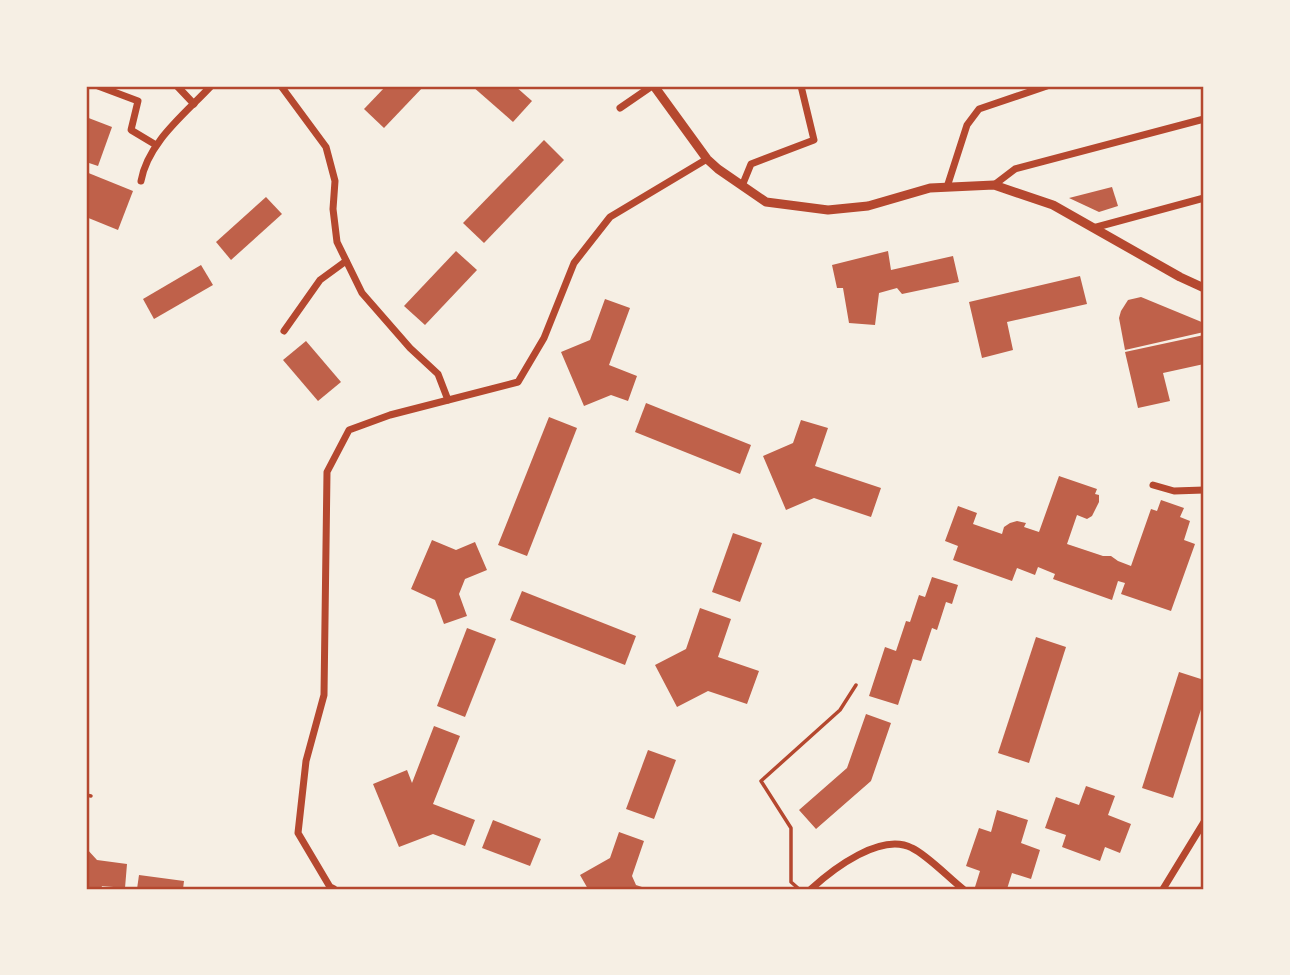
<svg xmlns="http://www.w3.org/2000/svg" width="1290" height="975" font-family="'Archivo Narrow',sans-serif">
	<rect width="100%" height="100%" fill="#f6efe4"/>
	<g fill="#bf614a">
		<path d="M386,86h38l-40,42 -20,-19z"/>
		<path d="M472,86h43l17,15 -19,21z"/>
		<path d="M86,117l26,10 -14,39 -12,-4z"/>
		<path d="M544,140l20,20 -80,83 -21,-20z"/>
		<path d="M86,172l47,19 -15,39 -32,-13z"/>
		<path d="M1112,187l6,19 -19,6 -30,-14z"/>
		<path d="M266,197l16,17 -51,46 -15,-18z"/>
		<path d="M456,251l21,19 -52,55 -21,-19z"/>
		<path d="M888,251l3,19 62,-14 6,26 -57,12 -5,-6 -18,5 -4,32 -26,-2 -6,-35h-6l-5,-23z"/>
		<path d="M201,265l12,20 -59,34 -11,-20z"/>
		<path d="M1080,276l7,28 -80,18 6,28 -31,8 -13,-56z"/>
		<path d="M1141,297l63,26v9l-79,18 -6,-32 2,-7 7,-11z"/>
		<path d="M605,299l25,9 -21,57 28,11 -9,25 -17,-6 -27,11 -23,-54 29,-12z"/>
		<path d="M1204,335v29l-41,9 7,28 -32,7 -13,-56z"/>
		<path d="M306,341l35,41 -23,19 -35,-41z"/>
		<path d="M646,403l105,42 -11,29 -105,-42z"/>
		<path d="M549,417l28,11 -50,128 -29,-11z"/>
		<path d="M801,420l27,8 -13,38 66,22 -10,29 -57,-19 -28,12 -23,-54 30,-13z"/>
		<path d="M1059,476l38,13 -2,5 4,1v7l-7,14 -5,3 -10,-4 -10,29 36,12h8l7,5 13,5 20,-57 6,2 4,-11 23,8 -4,9 10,4 -6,19 11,4 -24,67 -50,-17 4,-11 -7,-2 -6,19 -59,-21 2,-5 -17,-7 -3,8 -18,-7 -5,13 -59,-21 5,-14 -13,-5 13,-35 19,7 -4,11 29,10 2,-7 6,-4 7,-2 9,2 -2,4 15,5z"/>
		<path d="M733,533l29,10 -22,59 -28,-10z"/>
		<path d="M432,540l24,10 19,-8 12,28 -22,9 -6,15 8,22 -23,8 -9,-24 -24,-11z"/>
		<path d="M932,577l26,8 -6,19 -6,-2 -9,28 -5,-2 -11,33 -8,-2 -15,46 -29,-9 16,-49 11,4 10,-30 4,1 9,-27 6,2z"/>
		<path d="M522,591l114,45 -11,29 -115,-45z"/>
		<path d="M700,608l31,11 -13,38 41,14 -12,33 -39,-13 -31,16 -22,-42 31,-16z"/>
		<path d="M467,628l29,11 -31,78 -28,-11z"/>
		<path d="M1036,637l30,10 -37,116 -31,-10z"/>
		<path d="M1179,672l25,8v20l-31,98 -31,-10z"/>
		<path d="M866,714l25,9 -20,58 -55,48 -17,-19 48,-42z"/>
		<path d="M434,726l26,10 -27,68 42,16 -10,26 -32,-12 -34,13 -26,-63 34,-14 5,13z"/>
		<path d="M648,750l28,10 -22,59 -28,-10z"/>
		<path d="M1086,786l29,10 -7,19 23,9 -11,29 -15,-6 -5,14 -38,-14 4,-12 -21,-7 11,-31 23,8z"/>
		<path d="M997,810l31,10 -7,23 19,7 -9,29 -19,-6 -5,16h-24l-8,-2 5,-16 -14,-5 13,-38 12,4z"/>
		<path d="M493,820l48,19 -11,27 -48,-18z"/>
		<path d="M619,832l25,9 -12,35 4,9 12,4h-60l-8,-14 30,-17z"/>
		<path d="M86,848l11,12 30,4 -2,24 -23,-2 -1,3h-15z"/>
		<path d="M139,875l45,6 -1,8h-46z"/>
	</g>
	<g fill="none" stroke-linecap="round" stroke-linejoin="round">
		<g stroke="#b5482f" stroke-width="3.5">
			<path d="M86,795l5,1"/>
			<path d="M799,889l-8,-7v-54l-30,-47 79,-71 16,-25"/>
		</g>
		<g stroke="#b5482f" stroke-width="7">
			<path d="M98,86l40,15 -7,29 25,15"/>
			<path d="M177,86l17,18"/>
			<path d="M281,86l45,61 9,34 -2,28 4,33 25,51 48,55 28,26 10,26"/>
			<path d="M620,108l32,-22"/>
			<path d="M141,181c7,-39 44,-67 70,-95"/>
			<path d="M994,185l21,-16 189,-50"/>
			<path d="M742,186l9,-22 63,-24 -13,-54"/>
			<path d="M947,187l20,-62 12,-16 68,-23"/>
			<path d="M1093,228l111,-30"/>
			<path d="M284,331l36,-51 26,-19"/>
			<path d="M1153,485l21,6 30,-1"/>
			<path d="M334,889l-4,-2 -32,-54 8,-72 18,-66 3,-223 22,-42 41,-15 128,-33 26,-44 30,-75 36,-46 97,-58"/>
			<path d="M811,889c22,-20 70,-57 101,-41 15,7 37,30 51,41"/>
			<path d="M1163,889l41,-67"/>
		</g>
		<path stroke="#b5482f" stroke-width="9" d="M654,86l53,73 11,10 48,33 62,8 40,-4 62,-18 64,-3 59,20 127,72 24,11"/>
	</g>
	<rect width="1290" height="975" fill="none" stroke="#f6efe4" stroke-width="175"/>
	<rect x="88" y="88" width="1114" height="800" fill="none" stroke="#b5482f" stroke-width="2.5"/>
</svg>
